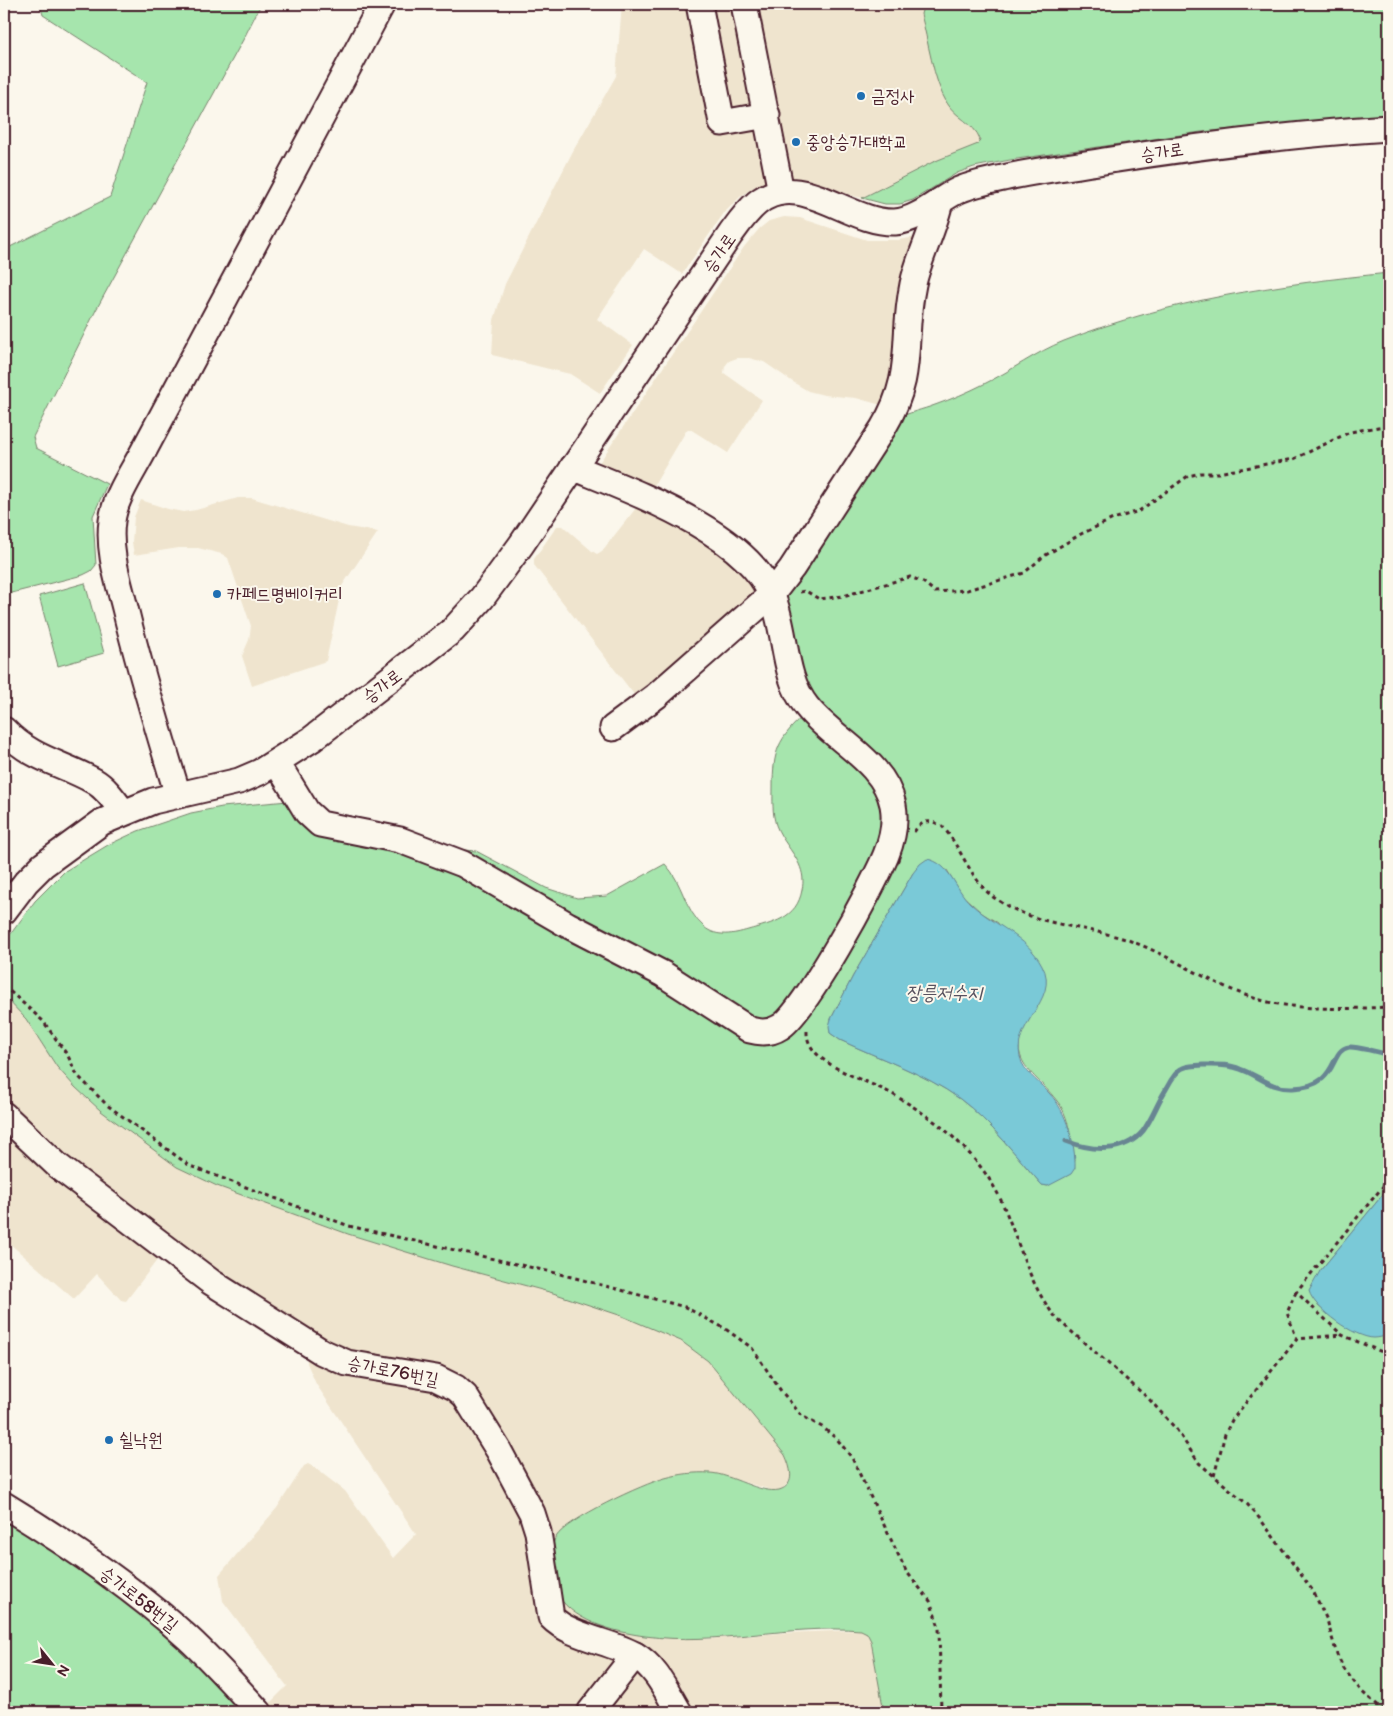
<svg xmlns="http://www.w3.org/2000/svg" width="1393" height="1716" font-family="'Balsamiq Sans','Poor Story',sans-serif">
	<rect width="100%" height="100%" fill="#fbf7ec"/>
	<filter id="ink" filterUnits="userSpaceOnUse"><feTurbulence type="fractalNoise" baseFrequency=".02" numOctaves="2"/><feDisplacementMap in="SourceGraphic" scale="10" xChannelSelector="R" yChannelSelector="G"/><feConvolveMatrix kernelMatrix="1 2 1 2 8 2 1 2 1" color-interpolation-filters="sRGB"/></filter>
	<g filter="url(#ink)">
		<g fill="#efe4ce">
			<path d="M622,4h302l-2,2 42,115 13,10 3,8 -2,5 -45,18 -71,36 -72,-18 -19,2 -17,5 -13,9 -17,17 -42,61 -38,-25 -47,70 36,26 -33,48 -30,-19 -78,-19 2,-35 11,-36 68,-133 43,-75z"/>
			<path d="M784,217l16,1 67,22h31l25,-4 -38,170 -29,-8 -32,-3 -16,-4 -15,-9 -29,-20 -15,-4h-12l-8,3 -4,5 -1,7 38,27 -34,53 -38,-24 -4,2 -37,63 -52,-28 147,-219 15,-18 10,-8z"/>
			<path d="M238,498h14l96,29 30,5 -36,54 -16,75 -74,25 -10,-30 7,-16 2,-14 -23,-68 -6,-4 -24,-6h-19l-45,7 -2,-13 2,-25 7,-17 27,9 15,3 13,-2z"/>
			<path d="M640,503l63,30 59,58 -123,110 -105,-136v-6l23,-33h6l29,25 5,3 5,-3z"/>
			<path d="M4,996l22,23 31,48 18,20 26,24 93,65 154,58 104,32 101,27 69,23 59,25 27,20 77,94 6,12 1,9 -4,7 -7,7h-10l-58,-17h-23l-25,5 -25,9 -63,32 21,105 33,10 27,4 50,1 73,-6 80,-3 6,3 4,8 13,71h-614l-4,-5 21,-21 -64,-85 -4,-26 58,-67 27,-42 4,-2 7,4 30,23 48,67 23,-24 -100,-150 -9,-21v-11l-137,-109 -44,58 -5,-1 -24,-26 -23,25 -65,-56 -5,4z"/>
		</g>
		<g fill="#a6e5ad" stroke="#78826c" fill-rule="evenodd">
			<path d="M40,4h221l-17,34 -148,272 -63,127 3,11 71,36 -14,32 3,49 -5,6 -8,4 -79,20v-345l106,-53 37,-115 -104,-67z"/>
			<path d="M924,4h465v110l-188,18 -191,28 -36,7 -17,6 -44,27 -13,4h-15l-23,-6 71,-36 45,-18 2,-5c-6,-16 -24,-21 -33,-36 -14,-23 -19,-63 -26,-89z"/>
			<path d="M1389,273v914l-69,84 -2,35c21,16 42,36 71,29v377h-505l-13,-71 -4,-8 -6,-3c-72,-6 -144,16 -216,6 -30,-4 -77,-15 -90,-47 -3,-10 -2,-24 -3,-34 -1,-6 1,-13 4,-18 11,-18 87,-53 109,-59 15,-4 30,-6 45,-5 21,1 50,21 69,17 18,-5 11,-24 6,-35l-77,-94 -27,-20 -59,-25 -69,-23 -101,-27 -104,-32 -131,-48 -40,-19 -76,-56 -26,-24 -18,-20 -31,-48 -22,-23v-53l31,-42 30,-30 43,-26 30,-14 53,-18 31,-6 66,-6 8,4 148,43 32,3 70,37 31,10 30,-2 58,-32c18,18 19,46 39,63 13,11 30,7 44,3 24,-7 49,-11 54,-40 2,-9 1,-17 -3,-26 -6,-13 -18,-25 -23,-39 -4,-12 -3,-25 -3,-38 0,-36 5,-48 32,-73l-20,-115 5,-15 106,-165c13,-7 26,-9 39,-14 17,-6 33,-13 49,-21 27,-13 52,-32 80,-43 104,-41 214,-57 325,-68zM947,870l15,25 20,18 16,10 33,93c-31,46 6,56 29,89 10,15 11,38 15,56l-27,25 -6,-1c-26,-29 -50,-62 -82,-86 -36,-26 -80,-40 -120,-59l-10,-7 1,-14 22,-43 60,-103z"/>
			<path d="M85,583l19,70 -46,13 -19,-70z"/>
			<path d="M4,1516l45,30 101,73 98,93h-244z"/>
		</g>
		<g fill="#7ac9d7" stroke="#678592">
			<path d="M927,859c23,4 28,30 43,44 23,22 57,33 72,62 20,36 -36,60 -20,98 6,12 19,21 28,31 16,17 26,51 25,74l-4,6 -23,12 -6,-1c-26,-29 -50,-62 -82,-86 -36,-26 -80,-40 -120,-59l-10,-7 -1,-7 2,-7 22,-43 60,-103 7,-9z"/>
			<path d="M1389,1187v148c-4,1 -10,3 -15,3 -19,0 -60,-29 -65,-47l11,-20z"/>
		</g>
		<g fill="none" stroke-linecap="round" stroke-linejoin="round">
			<path stroke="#678592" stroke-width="5" d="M1066,1141c25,10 58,13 77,-10 9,-12 14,-27 22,-40 4,-7 9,-18 16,-22 6,-4 14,-3 22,-4 12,0 26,-1 37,4 20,7 30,20 53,19 48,-2 35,-38 56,-41 6,-1 33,6 40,8"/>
			<g stroke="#4a1f2b" stroke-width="29">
				<g id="minor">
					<path d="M699,4l23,119 45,-8"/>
					<path d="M744,4l37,188"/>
					<path d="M613,728l43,-32 116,-102 20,-26 91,-140c33,-55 18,-87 30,-144 6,-28 21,-54 27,-83"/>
					<path d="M4,730c29,30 56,32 90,51 12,7 20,19 29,31"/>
					<path d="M277,763l30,49 13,12 80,16 63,24 105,61 95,49 87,56c11,3 21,3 30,-3 24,-13 94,-142 106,-172 6,-15 10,-34 7,-50 -9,-44 -60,-65 -86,-98 -25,-31 -20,-76 -35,-111 -26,-64 -139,-104 -199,-129"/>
					<path d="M178,795c-19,-62 -38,-124 -53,-187 -7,-28 -17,-58 -13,-87 3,-24 20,-48 31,-69l239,-448"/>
					<path d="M4,911l22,-29 17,-17 59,-43 51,-21 86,-20 21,-9 52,-33 141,-109 29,-32 39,-53 209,-310c8,-11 16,-23 27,-32 43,-35 91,21 138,19 24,-2 44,-23 64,-32 14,-6 29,-9 44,-12 33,-8 67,-11 101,-17 94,-15 190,-27 285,-33"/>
					<path d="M4,1115l54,51 153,116 111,70 25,11 89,15 20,10 9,8 34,55 33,62 6,19 13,85c19,20 59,24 84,38 21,12 32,37 44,57"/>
					<path d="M4,1505c64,39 128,82 184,133 25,23 48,49 71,74"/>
					<path d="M590,1712l45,-57"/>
				</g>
			</g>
			<g stroke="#4a1f2b" stroke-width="3" stroke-dasharray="4 4" stroke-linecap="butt">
				<path d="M800,592l6,-1 13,8 24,-3 67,-19 13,5 12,10 32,-2 57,-17 20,-17 37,-22 32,-15 26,-8 49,-35 13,-3h17l76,-14 56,-27 39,-7"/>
				<path d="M914,832c8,-12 16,-13 28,-6 21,23 29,58 57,75 37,24 82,25 123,37 47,15 88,47 135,61 39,12 92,10 132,8"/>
				<path d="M4,986l39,35 25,35 9,19 30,30 83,61 159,60 211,48 125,33 39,21 28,20 29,43 21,25 20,11 15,12 15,19 54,113 24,30 9,26 2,85"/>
				<path d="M807,1031c-2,34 62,49 87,64 17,10 34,21 50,34 22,19 42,41 55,67 20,42 28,87 58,123l92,80 27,30 23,34 48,41 14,16 52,71 14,29 10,35 7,14 18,23 24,20"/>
				<path d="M1389,1179l-93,113 46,43 47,20"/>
				<path d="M1296,1292l-9,21 10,26"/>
				<path d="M1214,1476l11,-42 7,-14 65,-81 44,-4"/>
			</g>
			<use href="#minor" stroke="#fbf7ec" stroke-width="25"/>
		</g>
	</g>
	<g fill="#1f6fb2" stroke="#fbf7ec" stroke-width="2">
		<circle cx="861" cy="96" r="5"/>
		<circle cx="796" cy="142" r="5"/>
		<circle cx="217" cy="594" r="5"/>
		<circle cx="109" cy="1440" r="5"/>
	</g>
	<g text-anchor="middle" stroke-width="4" stroke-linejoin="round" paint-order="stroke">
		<g font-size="18" fill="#4a1f2b" stroke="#fbf7ec" text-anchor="start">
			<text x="871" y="102">금정사</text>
			<text x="806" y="148">중앙승가대학교</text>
			<text x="227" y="600">카페드명베이커리</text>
			<text x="119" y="1446">쉴낙원</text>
		</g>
		<g font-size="18" fill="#4a1f2b" stroke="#fbf7ec">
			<text transform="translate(1162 152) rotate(-9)" y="6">승가로</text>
			<text transform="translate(719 253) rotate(-55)" y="6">승가로</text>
			<text transform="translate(382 686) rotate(-37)" y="6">승가로</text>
			<text transform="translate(393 1371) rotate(11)" y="6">승가로76번길</text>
			<text transform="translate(139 1599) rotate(38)" y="6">승가로58번길</text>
		</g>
		<g font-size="19" font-style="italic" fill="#58525f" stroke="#fbf7ec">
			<text x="944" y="999">장릉저수지</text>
		</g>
	</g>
	<rect width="1393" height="1716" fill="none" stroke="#fbf7ec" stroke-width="20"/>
	<rect x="10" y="10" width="1373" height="1696" fill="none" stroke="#4a1f2b" stroke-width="2" filter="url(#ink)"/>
	<g transform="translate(52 1664) rotate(120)" stroke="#fbf7ec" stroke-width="4" paint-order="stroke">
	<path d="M0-4L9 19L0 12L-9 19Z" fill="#4a1f2b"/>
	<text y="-8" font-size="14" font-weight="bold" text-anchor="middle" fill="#4a1f2b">N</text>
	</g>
</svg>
